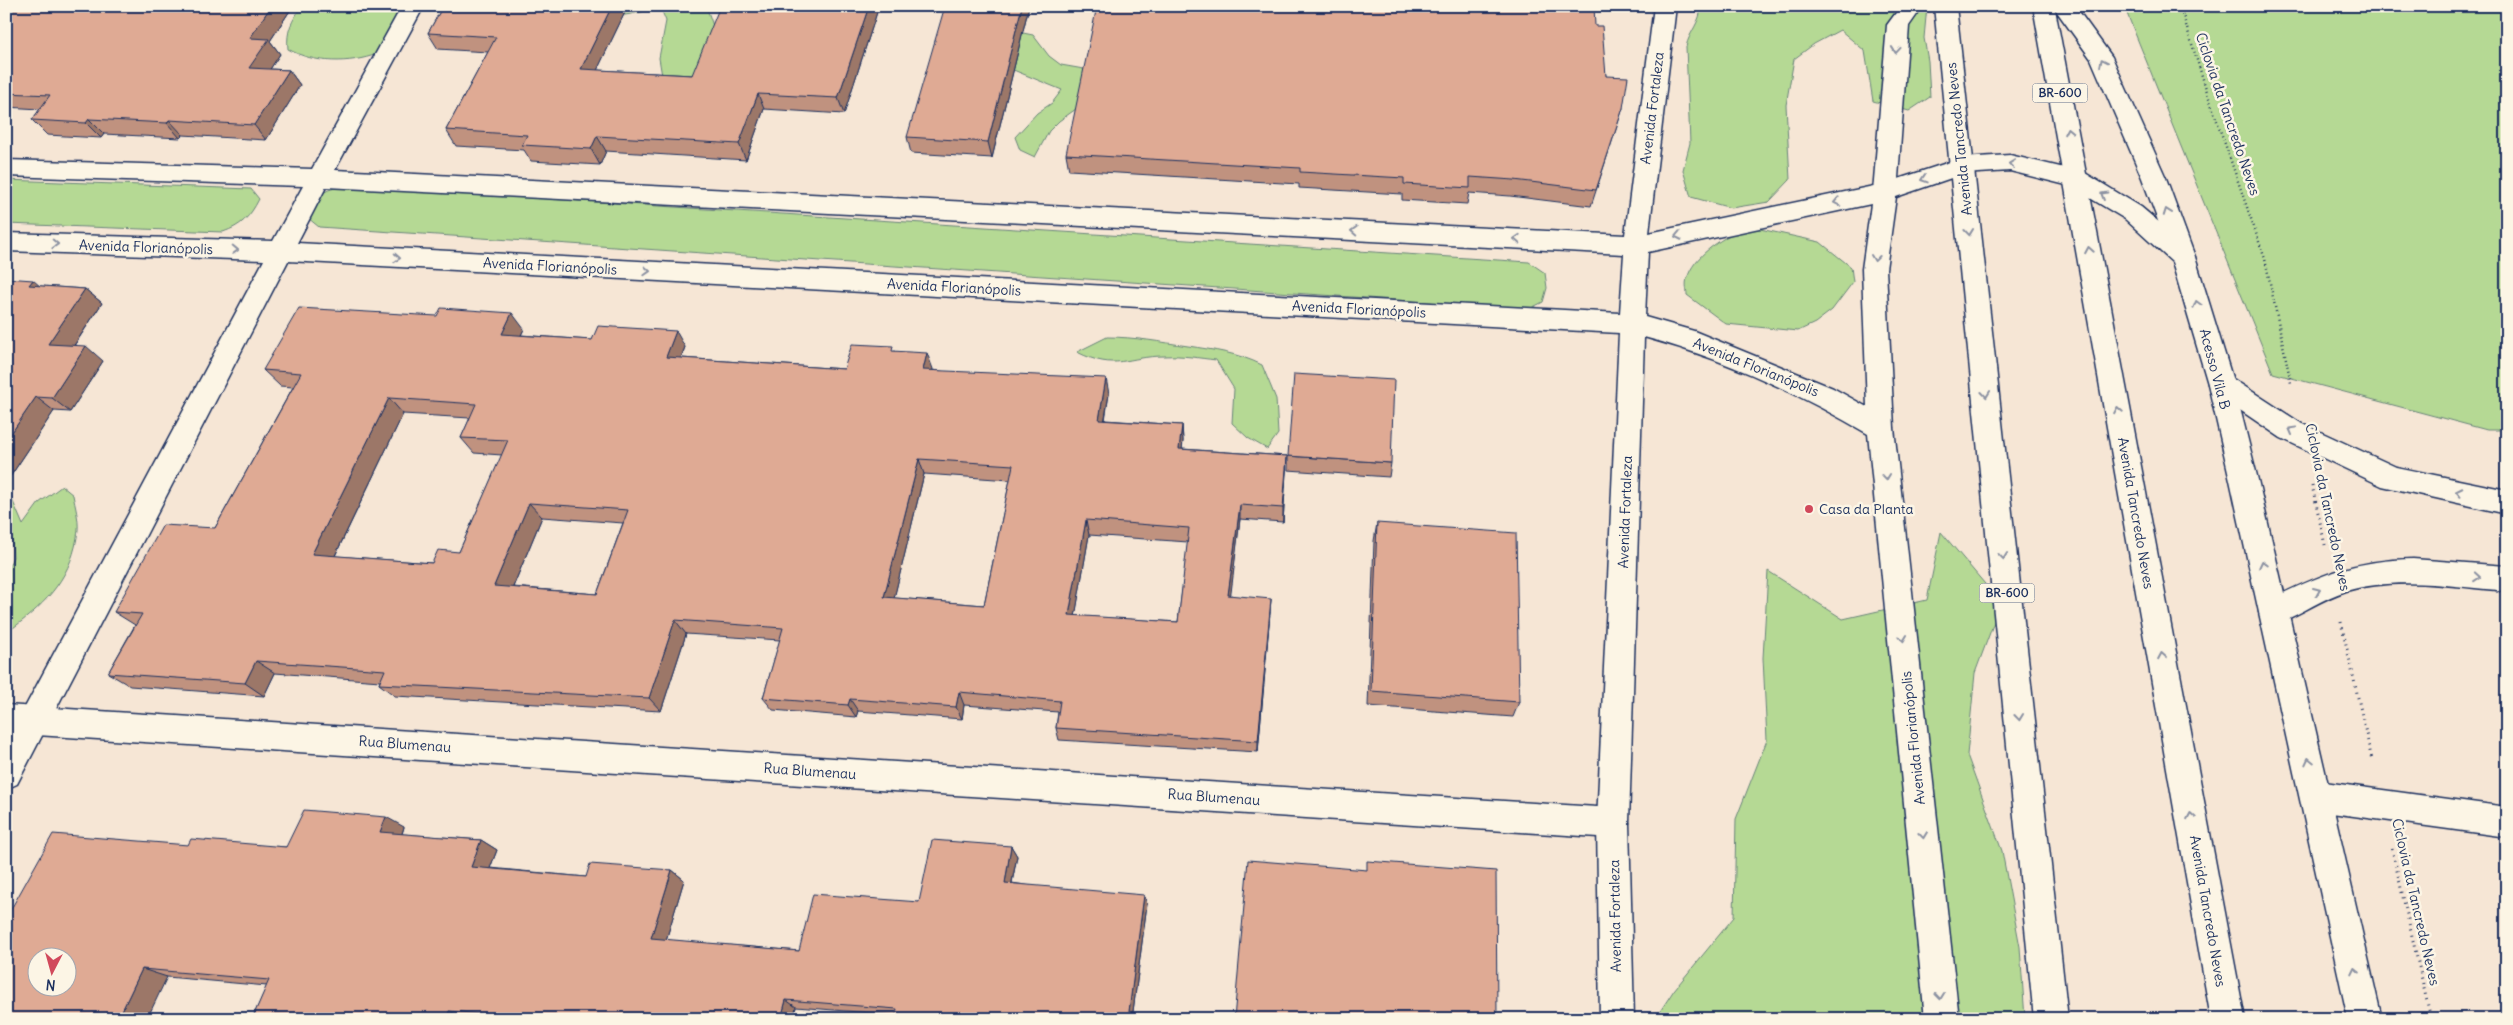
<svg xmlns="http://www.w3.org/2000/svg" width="2513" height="1025" font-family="Delius,sans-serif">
	<rect width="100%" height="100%" fill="#f6e6d5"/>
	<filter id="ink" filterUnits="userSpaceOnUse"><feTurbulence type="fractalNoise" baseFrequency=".02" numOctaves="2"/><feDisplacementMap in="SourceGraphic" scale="10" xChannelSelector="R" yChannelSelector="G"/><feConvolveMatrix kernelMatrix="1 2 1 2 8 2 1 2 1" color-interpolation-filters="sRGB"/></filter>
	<g filter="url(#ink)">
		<g fill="#b5d994" stroke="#688479">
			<path d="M302,6h105l-30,48c-27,10 -63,10 -89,-5 -2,-19 4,-28 14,-43z"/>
			<path d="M603,6h103l10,28 -1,37 -52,11 -4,-24 7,-37 -5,-12c-17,1 -32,7 -48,7z"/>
			<path d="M1701,6h226l-3,32 4,23 2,36 -21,14 -36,-10 -8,-50 -25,-21 -26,14 -20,15 -8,46 4,75 -21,22 -38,6 -40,-11 -8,-27 7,-27 -4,-96c3,-15 15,-25 15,-41z"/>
			<path d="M2124,6h383v424h-20l-214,-57z"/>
			<path d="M1018,32l15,3 16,21 12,9 34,6 5,21 -41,29 -10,10 -14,26 -15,-7 -5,-13 22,-24 15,-10 10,-13 -51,-21z"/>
			<path d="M6,180l245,9 8,10c-9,18 -18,27 -36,33l-217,-8z"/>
			<path d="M347,186l1182,76 16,11 2,15 -4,14 -14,7 -1210,-82 -11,-9c8,-24 15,-29 39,-32z"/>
			<path d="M1741,229h19l60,13 31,25 2,15 -21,28 -17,13 -17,8 -72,-7 -39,-29c0,-4 -2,-11 0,-16 6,-23 34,-40 54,-50z"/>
			<path d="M1107,337c28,0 53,5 81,9 26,4 50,7 74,19l14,34 2,35 -11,15 -19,-11 -16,-15 2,-34 -18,-29c-17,-2 -35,-5 -51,-4 -39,0 -48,16 -88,-4z"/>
			<path d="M62,486l11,9c2,11 6,24 5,35 -5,45 -30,72 -65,98l-7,-4v-51l7,-16 -5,-67 15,35 16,-22z"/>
			<path d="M1941,532l60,71 -26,70 -8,82 35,96 18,96 5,72h-370l19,-29 60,-73 2,-98 31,-79 -4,-82 5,-87 75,48 84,-19z"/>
		</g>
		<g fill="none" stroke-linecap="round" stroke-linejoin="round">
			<g stroke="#1b2f5e" stroke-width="3">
				<g id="minor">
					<path d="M2221,374l9,3 69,45 97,45 111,23v24l-125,-28 -101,-48 -69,-47 -4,-7 4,-7z"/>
					<path d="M2413,559l94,7v25c-52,-4 -109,-15 -161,0 -25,8 -48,25 -73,34l-10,-4 -4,-9 4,-9c53,-26 89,-43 150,-44z"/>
					<path d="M6,705l1607,103 11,4 5,11 -5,11 -11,4 -1607,-105z"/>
					<path d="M2317,781l190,26v30l-190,-26 -11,-4 -4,-11 4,-11z"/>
				</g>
			</g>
			<g stroke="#1b2f5e" stroke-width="3">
				<path id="tertiary" d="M402,6h22l-89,164 1290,65 29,-229h22l-27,227 234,-49 79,-26 48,-3 75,18 56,34 51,43 3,7 39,127 24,96 124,539h-34l-118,-539 -22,-96 -36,-122 -47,-43 -55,-33 -60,-15 -47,3 -67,23 -10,72 8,159 65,591h-34l-57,-585c-69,-41 -146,-76 -224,-97l-15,486 5,196h-34l-3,-196 22,-490 -1331,-72 -271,523 -11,5v-46l258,-483 -258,-9v-18l267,8 30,-55 -297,-10v-16l306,9zM326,187l1298,67 -4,59 -1323,-70zM1871,204l-9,65 5,138 -34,-19 -139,-57 -49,-14 3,-65z"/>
			</g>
			<g stroke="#1b2f5e" stroke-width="3">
				<g id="primary">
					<path d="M1901,6h22l-14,20 -12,166 -4,6 -8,3 -8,-3 -4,-6 14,-167z"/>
					<path d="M1934,6h22l112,1013h-34z"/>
					<path d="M2033,6h42l37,51 54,121 29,79 -3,7 -9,2 -9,-2 -32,-86 -51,-119 -36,-50 190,1010h-34z"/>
				</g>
			</g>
			<path stroke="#1b2f5e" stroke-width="2.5" stroke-dasharray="1 3" stroke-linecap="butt" d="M2180,6l28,89 57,164 26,124"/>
			<g stroke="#1b2f5e" stroke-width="3" stroke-dasharray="1 4.5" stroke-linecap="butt">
				<path d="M2312,485l13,60"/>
				<path d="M2341,622l31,138"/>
				<path d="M2392,849l39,170"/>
			</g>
			<use href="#minor" fill="#fcf5e5" fill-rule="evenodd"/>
			<use href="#tertiary" fill="#fcf5e5" fill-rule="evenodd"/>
			<use href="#primary" fill="#fcf5e5" fill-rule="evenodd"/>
		</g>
		<g fill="#c0927f" stroke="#1b2f5e" fill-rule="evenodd">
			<path d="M6,6h287l-23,35 10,13 -10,15 19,1 11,15 -34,55 -83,-5 -3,3 -76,-4 -3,4 -54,-3 -15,-15 8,-11 -34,-2z"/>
			<path d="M443,6h185l-31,64 95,5 187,-69 -35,108 -80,-5 -18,51 -140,-9 -6,14 -69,-4 -7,-11 -68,-4 -10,-16 42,-78 -50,-3 -10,-16z"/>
			<path d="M1029,6l-37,152 -81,-5 -4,-16z"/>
			<path d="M1595,26l11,50 17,32 -32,98 -81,-10 -41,-3 -2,11 -65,-4v-6l-103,-6v-4l-230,-14 -3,-16z"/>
			<path d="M6,278l34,8 45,3 17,14 -28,43 29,15 -33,51 -16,-1 -48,72z"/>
			<path d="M524,329l-3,6 164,12 -4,11 163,11 51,-18 38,18 -1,1 177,24 -4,26 77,5 1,16 -1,8 105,7 -4,66 -43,-3 -10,77 40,16 -12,140 -199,-12 -3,-12 2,-16 -94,-7 -2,14 -104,-8 -2,6 -83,-7 -10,-12 17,-58 -94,-6 -25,77 -266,-15 -16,-12 1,-3 -105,-8 -11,23 -134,-10 -22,-13 27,-48 -21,-13 101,-84 78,-141 -13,-1 -17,-16zM403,414l67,4 -9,20 13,15 28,2 -43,97 -27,11 -97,-7zM924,474l86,6 -26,125 -90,-7zM542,517l81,6 -26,71 -84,-7zM1089,535l99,7 -10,80 -103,-6z"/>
			<path d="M1288,456l103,7 -2,14 -101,-7z"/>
			<path d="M1377,523l142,179 -6,15 -145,-11 6,-165z"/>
			<path d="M404,827l-2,7 79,6 16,10 -7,18 96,9 86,-7 12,10 -18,60 133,11 120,-49 92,-56 6,10 -5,27 135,21 -15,115h-236l-1,-1 1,-3 -100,-8 -3,12h-541l15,-33 -100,-9 -161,42 182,-174 98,2z"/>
		</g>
		<g fill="#9c7768" stroke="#1b2f5e">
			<path d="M271,6h22l-23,35 10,13 -19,29 -12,-15 1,-30z"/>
			<path d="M612,6h16l-38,79 -9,-16z"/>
			<path d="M869,6h10l-35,108 -6,-16z"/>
			<path d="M1022,6h7l-37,152 -4,-16z"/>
			<path d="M289,70l11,15 -34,55 -12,-15z"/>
			<path d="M758,94l6,15 -18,51 -7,-16z"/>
			<path d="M89,119l15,15 -3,4 -15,-15z"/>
			<path d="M169,120l14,15 -3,3 -13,-15z"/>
			<path d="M597,136l9,15 -6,14 -9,-16z"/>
			<path d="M33,280l17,15 -21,-10z"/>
			<path d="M85,289l17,14 -37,56 -17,-15z"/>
			<path d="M512,313l12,16 -10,21 -12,-16z"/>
			<path d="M676,331l9,16 -10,26 -9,-16z"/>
			<path d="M86,346l17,15 -33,51 -18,-14z"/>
			<path d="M927,353l6,16 -5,17 -5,-16z"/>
			<path d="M1106,378l3,16 -7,41 -3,-15z"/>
			<path d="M36,397l18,14 -48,72v-42z"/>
			<path d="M389,398l14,16 -74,154 -17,-14z"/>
			<path d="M1182,425l1,16 -3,23 -1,-15z"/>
			<path d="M1287,456l-1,15 -3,51v-14z"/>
			<path d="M919,459l5,15 -33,137 -7,-14z"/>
			<path d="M529,503l13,14 -34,82 -14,-13z"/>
			<path d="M1240,505v14l-11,90 -1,-14z"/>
			<path d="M1086,520l3,15 -16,94 -4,-14z"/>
			<path d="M1271,599l-1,13 -12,140v-11z"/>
			<path d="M675,620l11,14 -25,77 -12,-13z"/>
			<path d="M256,661l19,12 -11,23 -19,-13z"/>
			<path d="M959,692l5,13 -2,14 -6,-12z"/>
			<path d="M850,699l8,12 -2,6 -8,-12z"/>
			<path d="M386,817l18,10 -5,16 -19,-11z"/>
			<path d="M481,840l16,10 -10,26 -16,-9z"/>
			<path d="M1011,846l6,10 -7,36 -5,-9z"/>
			<path d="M672,870l12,10 -20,67 -13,-9z"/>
			<path d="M1144,895l3,9 -15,115h-4z"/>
			<path d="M142,969l25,8 -20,42h-29z"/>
			<path d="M786,1000l10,7 -3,12h-12z"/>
			<path d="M449,1011l18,8h-20z"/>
		</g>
		<g fill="#dfaa94" stroke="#1b2f5e" fill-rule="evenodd">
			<path d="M6,6h265l-21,32 19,1 -20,29 40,2 -35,55 -85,-5 -2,3 -78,-4 -3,4 -54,-3 18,-25 -44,-2z"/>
			<path d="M443,6h169l-31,63 111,6 28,-69h149l-31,92 -80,-4 -19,50 -142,-8 -6,13 -69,-4 5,-10 -81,-5 50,-93 -68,-4z"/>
			<path d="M945,6h77l-34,136 -81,-5z"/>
			<path d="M1097,6h497l1,20h7l4,50 22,1 -5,31 -27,82 -82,-10 -44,-3v11l-66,-4v-6l-104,-6v-4l-234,-14z"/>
			<path d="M6,278l27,2 -4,5 56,4 -37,55 38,2 -34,52 -16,-1 -30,44z"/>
			<path d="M299,308l138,8 4,-8 71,5 -10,21 90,6 6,-14 78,5 -10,26 178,12 8,-25 41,2 -1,5 35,2 -4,17 183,8 -7,42 83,5 -3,24 108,7 -4,52 -43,-3 -12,90 43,4 -13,142 -202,-13 4,-27 -101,-9 -3,15 -106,-8 -2,6 -85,-7 20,-70 -108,-8 -26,78 -270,-14 6,-14 -129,-9 -11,22 -137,-10 34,-59 -28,-2 49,-87 52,3 86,-155 -38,-3zM389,398l87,6 -15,34 47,2 -49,112 -21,-2 -6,13 -120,-9zM919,459l94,6 -29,140 -100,-8zM529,503l99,7 -31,84 -103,-8zM1086,520l103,8 -11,94 -109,-7z"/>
			<path d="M1294,374l100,6 -3,83 -103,-7z"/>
			<path d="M1377,523l139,10 3,169 -148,-11z"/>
			<path d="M304,810l82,7 -6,15 101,8 -10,27 115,10 4,-13 82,6 -21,68 148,13 14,-57 106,8 13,-62 79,6 -6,37 139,12 -16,124h-229v-1h-4l2,-9 -111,-9 -5,19h-244l-88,-8 -2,8h-195l17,-39 -127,-11 -24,50h-112v-101l47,-84 135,11 3,-6 95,8zM38,958h30v30h-30z"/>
			<path d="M1248,860l119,10v-9l129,10 1,148h-263z"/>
		</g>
		<defs><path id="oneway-chevron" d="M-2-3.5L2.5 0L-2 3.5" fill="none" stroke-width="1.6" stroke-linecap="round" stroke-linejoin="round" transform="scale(1.25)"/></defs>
		<g stroke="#8c92a2">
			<use href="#oneway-chevron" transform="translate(1896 50) rotate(95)"/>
			<use href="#oneway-chevron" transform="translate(2103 62) rotate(-116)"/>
			<use href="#oneway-chevron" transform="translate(2068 131) rotate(-101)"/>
			<use href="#oneway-chevron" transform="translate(2012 164) rotate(-173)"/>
			<use href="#oneway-chevron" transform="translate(1924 179) rotate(162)"/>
			<use href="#oneway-chevron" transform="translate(2104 195) rotate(-149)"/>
			<use href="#oneway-chevron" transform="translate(1837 202) rotate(169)"/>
			<use href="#oneway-chevron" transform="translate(2167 212) rotate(-110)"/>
			<use href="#oneway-chevron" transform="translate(1354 231) rotate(-177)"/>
			<use href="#oneway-chevron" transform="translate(1969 232) rotate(84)"/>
			<use href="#oneway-chevron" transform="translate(1678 236) rotate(168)"/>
			<use href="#oneway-chevron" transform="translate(1517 239) rotate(-177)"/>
			<use href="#oneway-chevron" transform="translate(55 244) rotate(2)"/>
			<use href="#oneway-chevron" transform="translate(235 250) rotate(2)"/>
			<use href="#oneway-chevron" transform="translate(2089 250) rotate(-100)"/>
			<use href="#oneway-chevron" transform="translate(397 258) rotate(3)"/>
			<use href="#oneway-chevron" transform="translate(1875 258) rotate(97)"/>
			<use href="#oneway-chevron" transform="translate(647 271) rotate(3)"/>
			<use href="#oneway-chevron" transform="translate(2197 304) rotate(-106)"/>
			<use href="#oneway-chevron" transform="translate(1986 394) rotate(84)"/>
			<use href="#oneway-chevron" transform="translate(2118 410) rotate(-100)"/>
			<use href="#oneway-chevron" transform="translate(2292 430) rotate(-151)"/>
			<use href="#oneway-chevron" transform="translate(1886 477) rotate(84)"/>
			<use href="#oneway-chevron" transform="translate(2459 492) rotate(-168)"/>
			<use href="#oneway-chevron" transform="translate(2003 556) rotate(84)"/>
			<use href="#oneway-chevron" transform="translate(2263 564) rotate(-103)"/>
			<use href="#oneway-chevron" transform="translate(2477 577) rotate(5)"/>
			<use href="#oneway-chevron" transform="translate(2317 591) rotate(-23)"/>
			<use href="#oneway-chevron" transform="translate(1903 638) rotate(84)"/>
			<use href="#oneway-chevron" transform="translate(2162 656) rotate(-100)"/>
			<use href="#oneway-chevron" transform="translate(2019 717) rotate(84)"/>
			<use href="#oneway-chevron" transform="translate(2309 761) rotate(-103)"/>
			<use href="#oneway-chevron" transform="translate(2191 816) rotate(-100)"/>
			<use href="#oneway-chevron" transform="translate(1923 835) rotate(84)"/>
			<use href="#oneway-chevron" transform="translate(2355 971) rotate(-102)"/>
			<use href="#oneway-chevron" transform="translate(1940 996) rotate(84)"/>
		</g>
	</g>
	<circle fill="#d1495b" stroke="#fcf5e5" stroke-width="2" cx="1809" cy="509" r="5"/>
	<g text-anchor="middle" stroke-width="5" stroke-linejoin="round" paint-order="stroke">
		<g fill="#fcf5e5" stroke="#5e6a86" stroke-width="1">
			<rect x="2032.5" y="83.5" width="55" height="19" rx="4"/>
			<rect x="1979.5" y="583.5" width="55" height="19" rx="4"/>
		</g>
		<g font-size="12" font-weight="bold" fill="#1b2f5e">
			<text x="2060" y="97">BR-600</text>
			<text x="2007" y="597">BR-600</text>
		</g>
		<g font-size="14" fill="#1b2f5e" stroke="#fcf5e5">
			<text transform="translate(1652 108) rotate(-83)" y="5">Avenida Fortaleza</text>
			<text transform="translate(2228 114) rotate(71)" y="5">Ciclovia da Tancredo Neves</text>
			<text transform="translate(1959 139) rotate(-96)" y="5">Avenida Tancredo Neves</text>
			<text transform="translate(146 247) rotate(2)" y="5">Avenida Florianópolis</text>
			<text transform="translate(550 266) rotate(3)" y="5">Avenida Florianópolis</text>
			<text transform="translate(954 287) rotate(3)" y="5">Avenida Florianópolis</text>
			<text transform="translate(1359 309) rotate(3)" y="5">Avenida Florianópolis</text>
			<text transform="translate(1756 367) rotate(22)" y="5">Avenida Florianópolis</text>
			<text transform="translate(2215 369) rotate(75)" y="5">Acesso Vila B</text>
			<text transform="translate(2328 507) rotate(78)" y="5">Ciclovia da Tancredo Neves</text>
			<text transform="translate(1625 512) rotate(-88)" y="5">Avenida Fortaleza</text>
			<text transform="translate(2136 513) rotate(80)" y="5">Avenida Tancredo Neves</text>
			<text transform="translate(1913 738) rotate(-96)" y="5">Avenida Florianópolis</text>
			<text transform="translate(405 744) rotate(4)" y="5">Rua Blumenau</text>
			<text transform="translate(810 771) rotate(4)" y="5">Rua Blumenau</text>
			<text transform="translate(1214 797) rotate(4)" y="5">Rua Blumenau</text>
			<text transform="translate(2416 902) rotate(77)" y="5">Ciclovia da Tancredo Neves</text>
			<text transform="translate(2208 911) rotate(80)" y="5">Avenida Tancredo Neves</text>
			<text transform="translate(1615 916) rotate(-91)" y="5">Avenida Fortaleza</text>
		</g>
		<g font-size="14" fill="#1b2f5e" stroke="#fcf5e5" text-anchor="start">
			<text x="1819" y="514">Casa da Planta</text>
		</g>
	</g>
	<rect width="2513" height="1025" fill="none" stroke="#fcf5e5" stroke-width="25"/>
	<rect x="12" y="12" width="2488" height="1000" fill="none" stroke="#1b2f5e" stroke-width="2" filter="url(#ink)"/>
	<g transform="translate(52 972) rotate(186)"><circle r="24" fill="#fcf5e5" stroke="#a2a6af"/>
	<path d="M0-4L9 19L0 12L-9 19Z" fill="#d1495b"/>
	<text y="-8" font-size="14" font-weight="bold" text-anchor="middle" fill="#1b2f5e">N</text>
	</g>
</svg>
